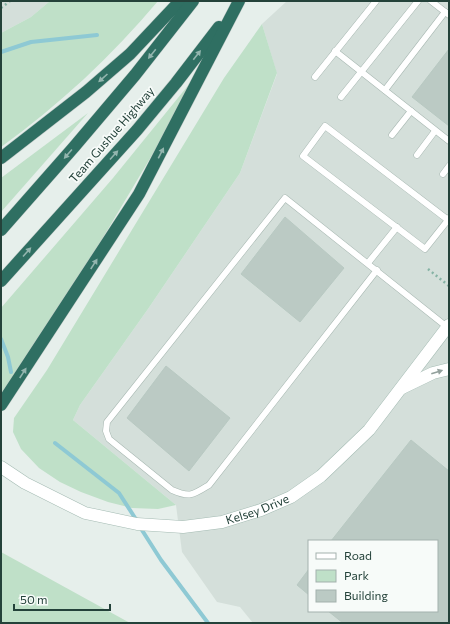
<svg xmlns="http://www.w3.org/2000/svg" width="450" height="624" font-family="Commissioner,sans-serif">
	<rect width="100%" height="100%" fill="#e6efeb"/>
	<g fill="#d4dfda" fill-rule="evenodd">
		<path d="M1,1h49l-19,16 -30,16z"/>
		<path d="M287,1h162v622h-196l-13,-16 -23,-5 -35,-50 -6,-47 -103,-85 7,-15 68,-96 92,-136 37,-99 -15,-50zM309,541h128v70h-128z"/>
	</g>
	<g fill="#bfe0c8">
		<path d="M50,1h108c-46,55 -99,104 -157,146v-114l30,-16z"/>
		<path d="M262,24l15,49 -37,100 -92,136 -68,96 -7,15 103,85 -18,4 -26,-1 -24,-6 -27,-10 -21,-10 -21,-14 -18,-19 -8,-17 1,-14 33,-48 177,-292z"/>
		<path d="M199,72l-38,68 -160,269v-101l112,-130z"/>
		<path d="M88,113l-87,99v-34z"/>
		<path d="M1,552l129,71h-129z"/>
	</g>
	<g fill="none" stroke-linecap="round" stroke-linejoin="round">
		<g stroke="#8ec9d4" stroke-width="4">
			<path d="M1,52l30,-10 66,-7"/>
			<path d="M1,339l7,18 3,15"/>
			<path d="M55,443l64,50 18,28"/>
			<path d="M140,527l21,33 47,63"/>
		</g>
	</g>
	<g fill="#bbcac4" stroke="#b8c9c2">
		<path d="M449,49v77l-37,-29z"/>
		<path d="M285,217l59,51 -44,54 -59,-48z"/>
		<path d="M166,366l64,52 -41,53 -62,-53z"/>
		<path d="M411,440l38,31v152h-106l-15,-12h109v-70h-106z"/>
		<path d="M309,569v26l-12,-10z"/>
	</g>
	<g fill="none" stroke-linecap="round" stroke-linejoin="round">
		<g stroke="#a8b8b2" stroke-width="7">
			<g id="lane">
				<path d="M431,1l18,14"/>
				<path d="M335,51l114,90"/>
				<path d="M315,77l61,-76"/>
				<path d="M385,90l60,-78"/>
				<path d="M341,97l77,-96"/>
				<path d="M392,135l19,-24"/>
				<path d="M417,155l18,-24"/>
				<path d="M443,174l6,-8"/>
				<path d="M448,220l-123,-94 -22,30 122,93 23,-29 1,-2"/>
				<path d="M368,263l29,-36"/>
				<path d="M377,270l-168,215c-16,10 -19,13 -37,5l-63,-51 -3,-8 1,-9 178,-224 162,129"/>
			</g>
		</g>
		<g stroke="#a4bbb3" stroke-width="13">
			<g id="secondary">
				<path d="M402,388l31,-15 16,-4"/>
				<path id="s1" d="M1,467l24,16 60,30 52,11 46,3 39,-5 39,-12 30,-13 30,-21 23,-22 25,-24 80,-105"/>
			</g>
		</g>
		<g stroke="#c2cac8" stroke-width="13">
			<g id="highway">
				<path d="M1,158l85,-66 44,-38 50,-53"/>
				<path d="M1,230l73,-83 61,-72 58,-74"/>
				<path d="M1,281l136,-151 39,-47 43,-56"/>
				<path d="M1,405l138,-211 100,-193"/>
			</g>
		</g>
		<g stroke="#86b3a5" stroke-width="2.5" stroke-dasharray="2 3" stroke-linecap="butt">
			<path d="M1,8l9,-7"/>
			<path d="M428,269l21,17"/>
		</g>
		<use href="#lane" stroke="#fff" stroke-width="6"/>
		<use href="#secondary" stroke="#fff" stroke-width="12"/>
		<use href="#highway" stroke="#2f6f62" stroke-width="12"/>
	</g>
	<defs><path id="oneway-solid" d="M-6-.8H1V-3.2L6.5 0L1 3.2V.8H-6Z"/></defs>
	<g fill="#93b5ae">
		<use href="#oneway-solid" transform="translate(152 54) rotate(129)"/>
		<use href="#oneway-solid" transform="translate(197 55) rotate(-52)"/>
		<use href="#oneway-solid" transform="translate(103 78) rotate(138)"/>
		<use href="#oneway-solid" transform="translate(161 153) rotate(-63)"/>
		<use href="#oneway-solid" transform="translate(68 154) rotate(131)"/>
		<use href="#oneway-solid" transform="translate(114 155) rotate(-48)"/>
		<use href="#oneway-solid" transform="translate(27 252) rotate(-48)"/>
		<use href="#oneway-solid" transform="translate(94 264) rotate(-57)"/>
		<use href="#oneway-solid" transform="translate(23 373) rotate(-57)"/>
	</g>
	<use fill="#92a09c" href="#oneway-solid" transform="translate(437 372) rotate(-18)"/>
	<g text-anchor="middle" stroke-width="3.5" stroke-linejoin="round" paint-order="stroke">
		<g font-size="12" fill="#24423a" stroke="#f7fbf9">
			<text transform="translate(112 135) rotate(-49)" y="4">Team Gushue Highway</text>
			<text dy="4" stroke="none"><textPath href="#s1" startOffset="272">Kelsey Drive</textPath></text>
		</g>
	</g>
	<rect width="450" height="624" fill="none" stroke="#24423a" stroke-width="4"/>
	<rect x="308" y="540" width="130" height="72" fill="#f7fbf9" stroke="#a3b1ad"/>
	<rect x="316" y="553" width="20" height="6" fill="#ffffff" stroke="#a3b1ad"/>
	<text x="344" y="560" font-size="12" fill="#24423a">Road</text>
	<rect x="316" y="570" width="20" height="12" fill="#bfe0c8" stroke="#a3b1ad"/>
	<text x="344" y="580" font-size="12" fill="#24423a">Park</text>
	<rect x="316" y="590" width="20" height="12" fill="#bbcac4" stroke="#a3b1ad"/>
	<text x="344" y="600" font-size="12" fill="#24423a">Building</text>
	<path d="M14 604v6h96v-6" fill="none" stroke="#24423a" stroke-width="2"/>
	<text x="20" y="604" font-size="12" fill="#24423a" stroke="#f7fbf9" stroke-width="3" paint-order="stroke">50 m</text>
</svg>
